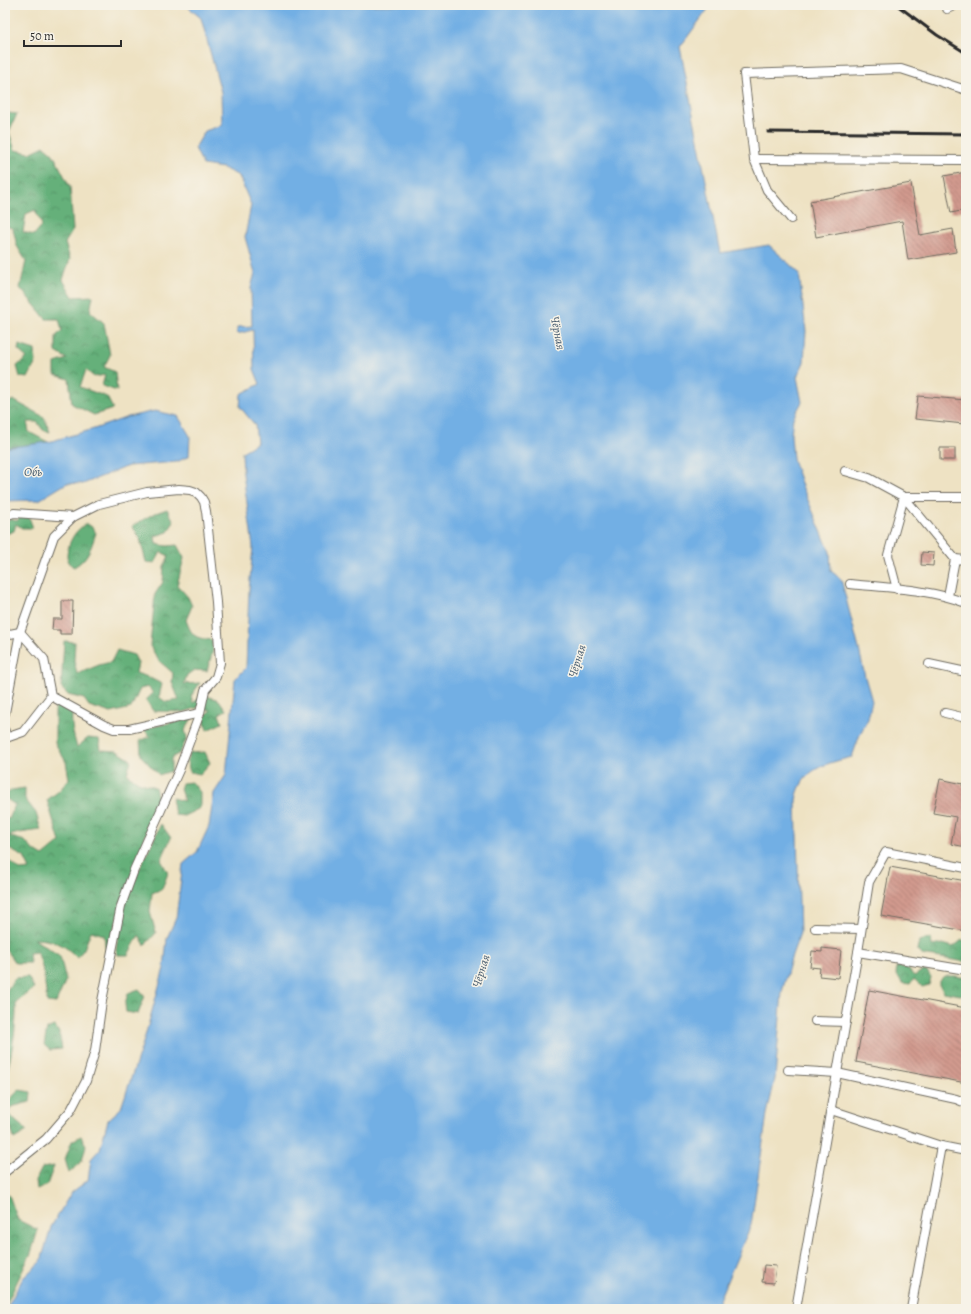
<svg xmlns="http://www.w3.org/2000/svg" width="971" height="1314" font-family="Alegreya,serif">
	<defs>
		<pattern id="forest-crowns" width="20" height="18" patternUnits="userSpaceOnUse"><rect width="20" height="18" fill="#65b07a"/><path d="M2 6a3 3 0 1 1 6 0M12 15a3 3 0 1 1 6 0" fill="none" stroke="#538f64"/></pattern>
		<pattern id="building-back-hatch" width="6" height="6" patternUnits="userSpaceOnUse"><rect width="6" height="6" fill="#d29a8e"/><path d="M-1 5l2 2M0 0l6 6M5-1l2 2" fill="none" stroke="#ab7e74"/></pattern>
	</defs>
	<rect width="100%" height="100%" fill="#f7f3e8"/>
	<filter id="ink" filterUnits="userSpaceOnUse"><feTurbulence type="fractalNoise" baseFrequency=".025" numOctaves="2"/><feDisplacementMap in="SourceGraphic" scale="8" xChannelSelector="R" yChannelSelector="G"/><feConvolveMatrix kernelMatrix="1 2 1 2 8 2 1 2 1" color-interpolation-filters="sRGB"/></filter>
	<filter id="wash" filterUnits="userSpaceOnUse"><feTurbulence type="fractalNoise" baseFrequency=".012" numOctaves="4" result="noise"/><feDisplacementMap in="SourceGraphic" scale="16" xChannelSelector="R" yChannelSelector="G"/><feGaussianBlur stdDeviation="0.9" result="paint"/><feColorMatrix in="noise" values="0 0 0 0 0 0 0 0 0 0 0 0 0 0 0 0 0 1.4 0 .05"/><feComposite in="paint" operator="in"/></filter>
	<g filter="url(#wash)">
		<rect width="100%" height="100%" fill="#eee2c3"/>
		<g fill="url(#forest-crowns)" stroke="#486e52" fill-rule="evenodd">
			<path d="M8,113l9,1 -8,18 6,18 15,3 14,-7 9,8 17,33 3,43 -8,13 5,16 -7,21 10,17 20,-1 -3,15 14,12 6,32 -6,12 11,5 2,19 -15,-5 3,-11 -11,2 -8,-7 -6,17 27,10 6,12 -19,6 -22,-11 -3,-25 -14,-4v-12l12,-4 -11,-7v-16l6,-5 -3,-12h-13l-26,-31 6,-27 -9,-15 -4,-17 -8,-4v-22l6,-2 -6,-10v-76zM35,210l7,15 -8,10 -11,-3 3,-18z"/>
			<path d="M19,345l16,5 1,12 -8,16 -8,-1 -3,-11 10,-8 -9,-8z"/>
			<path d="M13,400l31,17 6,15 -7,-2 -6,-8h-10l2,10 19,10 -43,6v-23l5,-6 -5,-4v-10z"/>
			<path d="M167,509l7,12 -6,11 -13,4 1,8 11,2 10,-1 7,13 -7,27 11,12 4,9 -6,14c6,16 8,18 26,20l1,10 -6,21 -13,-1 -7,5 -3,9 16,-1 -9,13 2,7 11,-8 15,5 7,10 -7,4 3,9 -15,7 -4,-13 8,-7 -12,-3 -15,5 -31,-1 -7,-11 7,-7 -5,-6 -8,2 -9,19 -20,5 -22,-7 -5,-7 -16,-4 -7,-7 3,-47 11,1 -1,18 3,14 22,-9 12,-3 6,-12 17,5 4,8 -2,10 12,4 14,7 -3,13 7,5 13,-2 -7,-18 1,-9 -14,-12 -9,-15 5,-52 8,-12 1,-16 5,-10 -8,-4 -6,11 -9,-1 -6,-23 -8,-13 21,-12z"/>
			<path d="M21,515l8,2 4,11h-11l-6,-4 -2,7 -8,3 -1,-10 5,-5 7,2z"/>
			<path d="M86,523l6,4 4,6c-5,15 -8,26 -22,34 -12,-6 -6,-23 0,-32 3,-5 8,-8 12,-12z"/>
			<path d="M63,701l10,8c-3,13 0,25 4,38l11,-9 11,1 2,11 16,1 14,9 -4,14 11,8 17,5 3,12 -52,154 -2,-18 -13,-4 -7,18 -7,9c-14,-15 -23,-18 -43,-19l26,17 6,24 -10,23 -9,-1c-2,-17 -3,-35 -10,-50l-8,1 1,10h-15l-10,-14v-92l15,13 10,-1 -6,-12 -19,-10v-29l4,1 6,-14 -10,-7v-3l7,-5 13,-2v11l11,14 5,17 -22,3 -11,3 17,5 8,9 10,6 17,-14 -13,-42 12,-9 10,-12 -3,-17 -11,-19v-37z"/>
			<path d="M192,718l-7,12 2,8 -7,15 -9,5v13l-12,4 -18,-19 -1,-16 11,-3 -8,-8z"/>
			<path d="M205,752l5,11 -10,11 -10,-2 -3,-11 3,-8z"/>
			<path d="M192,782l8,10v16l-16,8 -9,-1 -3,-17 12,3 -4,-12 2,-6z"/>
			<path d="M161,824l10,14 -10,22 7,13 -6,16 -10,4 -2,19 6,21 -11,12 -6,-10 -11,20h-10l-2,-5 6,-40 15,-36z"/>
			<path d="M931,938l1,8 11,-2 10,3 9,-7 4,1v21l-44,-7 -5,-4 2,-10z"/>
			<path d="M897,966l10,2 7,8 8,-5h5l4,6 -2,8 -7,2 -8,-8 -4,5 -7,-1 -7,-9z"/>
			<path d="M944,976h11l11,2v18l-22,-4 -5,-7v-4z"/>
			<path d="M28,977l6,11 -18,15c1,27 -5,52 -11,78v-88l10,-15z"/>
			<path d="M139,989l6,7 -7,18 -12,-2 -1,-8 3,-11z"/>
			<path d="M54,1026l5,6 3,17 -12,1 -6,-5 3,-16z"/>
			<path d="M19,1090l12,2 -1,10 -19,5 -3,7 19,17 -13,8 -4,-15 -5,-1v-25l4,2z"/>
			<path d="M81,1136l5,9 -4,16 -13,12 -4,-14 7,-18z"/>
			<path d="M54,1166l-7,19 -10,5 -1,-10 6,-12z"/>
			<path d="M5,1195h4l9,25 20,10 -7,23 -26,54z"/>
		</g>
		<g fill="#72afe4" stroke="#4e6d88">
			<path d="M188,5h523l-31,42 40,206 49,-8 30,28 7,58 -2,31 -7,15 5,25 -9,16 -2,17 2,24 9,27 28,66 1,19 10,8 18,70 6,28 7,24 -4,18 -8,15 -8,23c-27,7 -50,11 -56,43l4,133 -8,22 -10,37 -7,87 -8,35 -16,111 -36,84h-707v-3l15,-28 18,-17 10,-34 20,-34 17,-13 3,-21 9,-10 8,-29 13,-12 23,-68 20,-72 3,-30 9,-20 7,-54 14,-12 12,-26 5,-33 12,-18 9,-96 11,-11 3,-78 4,-43 -10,-73 -1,-22 15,-9 -2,-18 -15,-18 1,-13 19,-10 -6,-15 -1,-39 -16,4v-7l15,-1 -1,-38 4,-15 -10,-36 6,-32 -12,-29 -16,-8 -20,-3 -8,-17 10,-17 17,-6 -1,-33 -20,-74 -11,-9z"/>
			<path d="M155,411l23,5 12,20 -1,20 -12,6 -49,4 -45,18 -16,-1 -28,17 -34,1v-53l43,-6 46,-13 34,-12z"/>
		</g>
		<g id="blocks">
			<g fill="url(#building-back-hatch)">
				<path d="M966,172v38l-15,3 -7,-37z"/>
				<path d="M911,183l9,52 33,-6 3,23 -48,8 -6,-39 -86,16 -6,-36z"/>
				<path d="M918,396l48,4 -2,24 -49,-5z"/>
				<rect x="940" y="448" width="15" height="12"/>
				<path d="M922,552l12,1 -1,13 -12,-1z"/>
				<path d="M62,601h11l-1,33h-12v-4h-8l1,-11h9z"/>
				<path d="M940,779l23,5 -1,2 4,1v60l-15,-3 5,-27 -23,-4z"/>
				<path d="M890,867l76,14v50l-85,-15z"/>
				<path d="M822,948l19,2 -3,28 -19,-2 1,-8 -10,-1 2,-16 10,1z"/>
				<path d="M869,990l97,18v75l-110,-21z"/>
				<path d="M764,1265l12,1 -2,17 -12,-1z"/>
			</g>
		</g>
	</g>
	<g filter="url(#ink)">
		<use href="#blocks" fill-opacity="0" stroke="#6f6b60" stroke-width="1"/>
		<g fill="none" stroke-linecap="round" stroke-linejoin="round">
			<g stroke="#6f6b60" stroke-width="10">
				<g id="service">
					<path d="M947,9l9,-4"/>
					<path d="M754,159l212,1"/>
					<path d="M791,219l-24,-29 -13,-31 -10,-85 157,-5 65,21"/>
					<path d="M845,471l24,7 35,19 51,62 -7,37"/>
					<path d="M5,516l9,-3 59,4"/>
					<path d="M955,559l11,1"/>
					<path d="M850,584c39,4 80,5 116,19"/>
					<path d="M897,589l-9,-34 16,-58h62"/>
					<path d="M5,635l15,-3"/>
					<path d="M929,664l37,8"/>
					<path d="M5,713l15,-81 34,-96 19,-19 26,-13 48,-12 32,-3 11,1 6,2 5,5 3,5 2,9 10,91 4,61 -4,14 -11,13 -5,23 -71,16h-15l-10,-4 -53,-29"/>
					<path d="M945,713l21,5"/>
					<path d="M5,731l1,7 17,-6 28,-36 -7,-37 -24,-27"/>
					<path d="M815,928l46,1"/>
					<path d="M858,952l108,18"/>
					<path d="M815,1021l31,1"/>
					<path d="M788,1070l49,3 119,26 10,4"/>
					<path d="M831,1110l110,36 25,5"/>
					<path d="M5,1172l41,-33 25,-29 15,-29 9,-30 7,-50 19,-95 13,-36 45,-100 21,-57"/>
					<path d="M796,1309l62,-357 11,-70 17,-30 80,16"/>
					<path d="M911,1309l30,-163"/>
				</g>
			</g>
			<use href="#service" stroke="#fff" stroke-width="8"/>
			<g stroke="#2b2b2b" stroke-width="3">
				<path d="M897,5l40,30 29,18"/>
				<path d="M768,132l198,2"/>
			</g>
		</g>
	</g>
	<g text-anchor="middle" stroke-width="3" stroke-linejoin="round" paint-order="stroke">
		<g font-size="12" font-style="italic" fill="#44596c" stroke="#f7f3e8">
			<text transform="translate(558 333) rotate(79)" y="4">Чёрная</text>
			<text x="33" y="476">Обь</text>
			<text transform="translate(577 661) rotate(-73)" y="4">Чёрная</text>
			<text transform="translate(481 971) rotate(-73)" y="4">Чёрная</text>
		</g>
	</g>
	<rect width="971" height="1314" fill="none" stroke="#f7f3e8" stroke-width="20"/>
	<path d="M24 40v6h97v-6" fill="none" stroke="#2b2b2b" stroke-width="2"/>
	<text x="30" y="40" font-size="12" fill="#2b2b2b" stroke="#f7f3e8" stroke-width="3" paint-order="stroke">50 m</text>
</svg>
